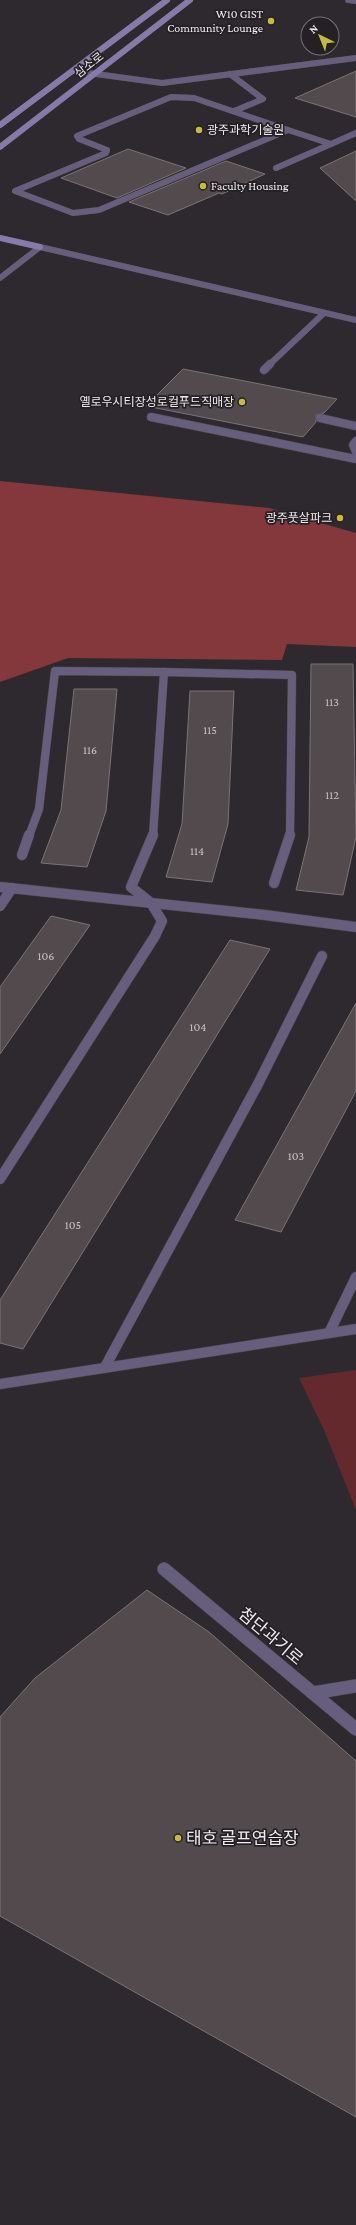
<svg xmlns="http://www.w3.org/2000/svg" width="356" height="2225" font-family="'Crimson Pro','Noto Sans KR',serif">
	<rect width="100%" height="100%" fill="#2e292e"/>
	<path fill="#64292c" d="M356,1370v140l-32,-80 -25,-52z"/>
	<path fill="#84383c" d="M0,481l269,27 87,25v114l-69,-3 -5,16 -214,-2 -68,24z"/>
	<g fill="#524a4d" stroke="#7b7376">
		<path d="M356,71v46l-61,-19z"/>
		<path d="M128,149l58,19 -69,30 -56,-20z"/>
		<path d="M356,151v50l-36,-33z"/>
		<path d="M226,161l39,13 -43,20 -3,-1 -51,22 -39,-13z"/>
		<path d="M183,369l154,30 -13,14 -8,2v7l-13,15 -157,-31z"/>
		<path d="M311,664h42l3,173 -13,58 -47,-5 13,-53z"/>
		<path d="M74,689h43l-11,122 -19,56 -46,-4 20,-53z"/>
		<path d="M190,691h44l-6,133 -16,58 -46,-5 16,-53z"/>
		<path d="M51,916l39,9 -90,129v-67z"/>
		<path d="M230,940l40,9 -247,400 -23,-6v-43z"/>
		<path d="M356,1003v88l-75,141 -46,-12z"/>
		<path d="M147,1590l62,42 147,129v356l-356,-201v-199l35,-39z"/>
	</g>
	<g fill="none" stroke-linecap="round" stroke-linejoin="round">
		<g stroke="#494449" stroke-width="6">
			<g id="lane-far1">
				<path d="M348,0l8,1"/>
				<path d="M74,71l88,12 194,-25"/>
				<path d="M230,74l33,25 -29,12"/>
				<path d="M171,97l23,1 94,32 -189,80 -26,3 -58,-22 91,-38 1,-3 -28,-11 -2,-3z"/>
				<path d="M331,144l25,-11"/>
				<path d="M276,168l55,-24 -43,-14"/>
				<path d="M269,365l55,-52"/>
			</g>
		</g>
		<g stroke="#494449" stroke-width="9">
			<g id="lane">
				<path d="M264,370l6,-6"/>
				<path d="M151,417l205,42"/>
			</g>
		</g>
		<g stroke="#494449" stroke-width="6">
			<path id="street-far3" d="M0,278l40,-31 316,73"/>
		</g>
		<g stroke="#494449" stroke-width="9">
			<g id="street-far2">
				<path d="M320,418l36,8"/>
				<path d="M356,441l-3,4 3,7"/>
				<path d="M29,836l10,-27 16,-138 109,1"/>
				<path d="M153,836l11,-164 128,3 -2,161"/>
			</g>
		</g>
		<g stroke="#494449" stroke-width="11">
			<g id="street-far1">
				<path d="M22,855l7,-20"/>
				<path d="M274,883l16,-48"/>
				<path d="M0,887l265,28 91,12"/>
				<path d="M0,906l12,-18"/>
				<path d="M0,1179l155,-243 7,-15 -11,-18 -20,-16 22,-52"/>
				<path d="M329,1333l27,-56"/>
				<path d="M105,1367l153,-283 64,-128"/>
				<path d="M0,1384l356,-55"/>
			</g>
		</g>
		<g stroke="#494449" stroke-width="14">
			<g id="street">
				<path d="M164,1569l192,160"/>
				<path d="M313,1693l43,-7"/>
			</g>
		</g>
		<g stroke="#494449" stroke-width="6">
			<g id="secondary">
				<path d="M0,125l167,-125"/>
				<path d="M0,147l190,-147"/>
				<path d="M0,238l40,9"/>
			</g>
		</g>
		<use href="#lane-far1" stroke="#655e7c" stroke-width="6"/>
		<use href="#lane" stroke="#655e7c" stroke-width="8"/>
		<use href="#street-far3" stroke="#655e7c" stroke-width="6"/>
		<use href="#street-far2" stroke="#655e7c" stroke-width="8"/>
		<use href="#street-far1" stroke="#655e7c" stroke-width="10"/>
		<use href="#street" stroke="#655e7c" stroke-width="13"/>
		<use href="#secondary" stroke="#857baa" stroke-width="6"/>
	</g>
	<g fill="#c7bb3b" stroke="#242024" stroke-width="1.5">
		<circle cx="271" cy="21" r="4"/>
		<circle cx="199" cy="130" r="4"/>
		<circle cx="203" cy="186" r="4"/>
		<circle cx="242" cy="402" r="4"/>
		<circle cx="340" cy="518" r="4"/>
		<circle cx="178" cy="1838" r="4"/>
	</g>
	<g text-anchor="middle" stroke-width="3.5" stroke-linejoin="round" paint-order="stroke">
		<g font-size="12" fill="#eeebee" stroke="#242024" text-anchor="end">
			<text x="263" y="18">W10 GIST<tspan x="263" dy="14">Community Lounge</tspan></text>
			<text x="207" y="134" text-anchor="start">광주과학기술원</text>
			<text x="211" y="190" text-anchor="start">Faculty Housing</text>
			<text x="234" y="406">옐로우시티장성로컬푸드직매장</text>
			<text x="332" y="522">광주풋살파크</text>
		</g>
		<g font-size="12" fill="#eeebee" stroke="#242024">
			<text transform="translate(89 65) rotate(-38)" y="4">삼소로</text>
		</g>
		<g font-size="12" fill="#c7c3c6">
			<text x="332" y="706">113</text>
			<text x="210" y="734">115</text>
			<text x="90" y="754">116</text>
			<text x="332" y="799">112</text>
			<text x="197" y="855">114</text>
			<text x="46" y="960">106</text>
			<text x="198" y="1031">104</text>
			<text x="296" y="1160">103</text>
			<text x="73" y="1229">105</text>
		</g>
		<g font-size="17" fill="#eeebee" stroke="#242024">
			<text transform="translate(271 1636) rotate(40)" y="6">첨단과기로</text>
		</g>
		<g font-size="17" fill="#eeebee" stroke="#242024" text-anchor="start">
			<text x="186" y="1844">태호 골프연습장</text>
		</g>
	</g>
	<g transform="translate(320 36) rotate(317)"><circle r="19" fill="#242024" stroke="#757175"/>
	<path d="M0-3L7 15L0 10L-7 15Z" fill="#c7bb3b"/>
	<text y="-6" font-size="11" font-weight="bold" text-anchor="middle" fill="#eeebee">N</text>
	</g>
</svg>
